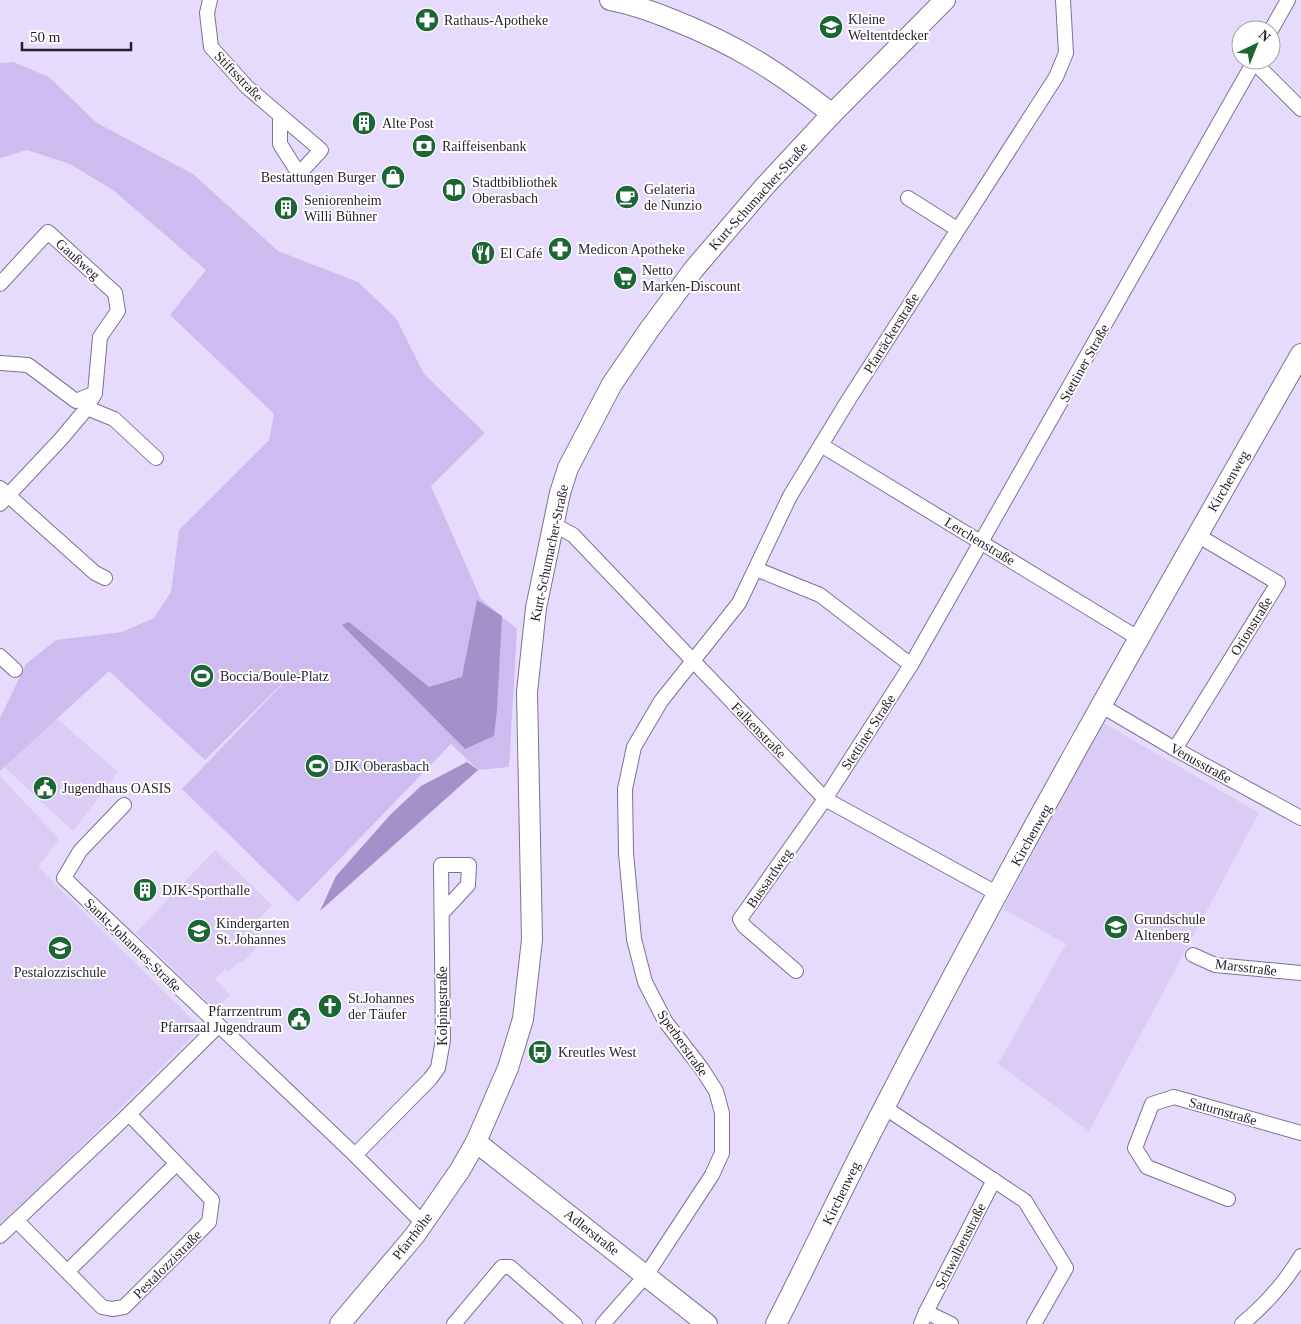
<svg xmlns="http://www.w3.org/2000/svg" width="1301" height="1324" font-family="'Times New Roman',serif">
	<rect width="100%" height="100%" fill="#e6dbfd"/>
	<g fill="#daccf5">
		<path d="M53,715l65,57 -45,59 -73,-68z"/>
		<path d="M1102,722l157,91 -170,318 -91,-67 68,-120 -63,-35z"/>
		<path d="M0,776l59,63 -21,28 163,161 -201,199z"/>
		<path d="M215,850l57,55 -16,18 6,6 -8,9 5,7 -17,18 -2,-2 -12,11 -3,-3 -10,10 15,16 -14,15 -80,-77z"/>
	</g>
	<path fill="#cebcf0" d="M13,62l36,15 48,46 96,51 85,77 80,31 38,36 28,56 61,59 -54,53 50,113 36,30 -8,138 -31,3 -27,-26 -153,158 -116,-113 119,-124 -96,95 -96,-89 -109,100v-53l26,-54 30,-24 66,-8 32,-14 17,-26 8,-62 90,-90 5,-26 -104,-99 36,-45 -93,-80 -43,-26 -43,-14 -27,8v-95z"/>
	<g fill="#a591ca">
		<path d="M477,600l25,16 -5,94 -3,26 -29,13 -123,-124 7,-3 80,65 33,-10z"/>
		<path d="M467,762l11,8 -158,141 16,-35 55,-62 30,-28z"/>
	</g>
	<g fill="none" stroke-linecap="round" stroke-linejoin="round">
		<g stroke="#7d7391" stroke-width="16">
			<g id="street">
				<path d="M210,0l-3,13 4,34 36,40 74,63 -22,24 -19,-30v-27"/>
				<path d="M1271,30l17,-30"/>
				<path d="M1254,62l47,47"/>
				<path d="M908,198l49,31"/>
				<path d="M0,284l48,-52 67,61 3,18 -18,26 -5,56 -8,15 -26,31 -61,65"/>
				<path d="M0,363l28,2 48,36 19,-8"/>
				<path d="M87,408l27,11 42,39"/>
				<path d="M821,445l317,193"/>
				<path d="M0,488l95,85 10,5"/>
				<path d="M553,524l20,11 252,264 173,95"/>
				<path d="M756,569l64,26 91,70"/>
				<path d="M0,656l15,14"/>
				<path d="M1102,706l73,43 126,69"/>
				<path d="M1175,749l103,-166 -81,-48"/>
				<path d="M124,805l-44,46 -16,27 291,277 68,68"/>
				<path d="M1193,955l22,10 86,8"/>
				<path d="M796,971l-52,-45 -4,-7 85,-120 86,-134 344,-605"/>
				<path d="M884,1107l141,94 41,67 -32,56"/>
				<path d="M355,1155l75,-76 8,-11 5,-28 -2,-175h28l-1,20 -26,28"/>
				<path d="M1228,1199l-81,-32 -12,-19 17,-44 22,-7 127,36"/>
				<path d="M17,1221l85,86 10,2 12,-2 85,-85 3,-22 -83,-86"/>
				<path d="M0,1236l129,-122 89,-88"/>
				<path d="M68,1271l108,-107"/>
				<path d="M926,1312l68,-132"/>
				<path d="M454,1324l48,-57h8l65,57"/>
				<path d="M603,1324l44,-50 65,-99 10,-22v-40l-6,-22 -14,-22 -37,-48 -20,-39 -11,-43 -8,-86 -1,-64 9,-42 27,-46 78,-98 51,-107 59,-97 207,-322 10,-24 -3,-53"/>
				<path d="M921,1324l5,-12 25,12"/>
				<path d="M1242,1324c23,-19 44,-43 59,-68"/>
			</g>
		</g>
		<g stroke="#7d7391" stroke-width="22">
			<g id="secondary">
				<path d="M610,0c21,4 41,11 61,19 66,26 106,52 161,95"/>
				<path d="M476,1142l231,182"/>
				<path d="M340,1324l75,-89 45,-65 16,-28 32,-74 15,-49 9,-79 -5,-248 9,-84 24,-115 8,-25 44,-84 37,-54 45,-61 71,-83 67,-72 113,-114"/>
				<path d="M776,1324c37,-72 71,-146 109,-218 131,-255 274,-504 416,-752"/>
			</g>
		</g>
		<use href="#street" stroke="#fff" stroke-width="14"/>
		<use href="#secondary" stroke="#fff" stroke-width="20"/>
	</g>
	<defs>
		<g id="pharmacy-disc" transform="scale(1.25)"><circle r="9.5" fill="#1b6634" stroke="#fff"/><path d="M-2-6h4v4h4v4h-4v4h-4v-4h-4v-4h4Z" fill="#fff"/></g>
		<g id="school-disc" transform="scale(1.25)"><circle r="9.5" fill="#1b6634" stroke="#fff"/><path d="M0-5L7-2L0 1L-7-2ZM-4 1L0 2.5L4 1V4Q0 6-4 4Z" fill="#fff"/></g>
		<g id="building-disc" transform="scale(1.25)"><circle r="9.5" fill="#1b6634" stroke="#fff"/><path d="M-4-6H4V6H1V3H-1V6H-4ZM-2.5-4.3h1.7v1.8h-1.7ZM.8-4.3h1.7v1.8H.8ZM-2.5-1h1.7V.8h-1.7ZM.8-1h1.7V.8H.8Z" fill="#fff"/></g>
		<g id="bank-disc" transform="scale(1.25)"><circle r="9.5" fill="#1b6634" stroke="#fff"/><path d="M-6-4H6V4H-6ZM0-2.3a2.3 2.3 0 1 0 0 4.6a2.3 2.3 0 1 0 0-4.6Z" fill="#fff"/></g>
		<g id="shop-disc" transform="scale(1.25)"><circle r="9.5" fill="#1b6634" stroke="#fff"/><path d="M-5-2.5h2.3a2.7 3.5 0 0 1 5.4 0H5L5.5 6h-11ZM-1.5-2.5h3a1.5 2.3 0 0 0-3 0Z" fill="#fff"/></g>
		<g id="library-disc" transform="scale(1.25)"><circle r="9.5" fill="#1b6634" stroke="#fff"/><path d="M-6-4Q-3-5.5-.7-3.5V5Q-3 3-6 4ZM6-4Q3-5.5 .7-3.5V5Q3 3 6 4Z" fill="#fff"/></g>
		<g id="cafe-disc" transform="scale(1.25)"><circle r="9.5" fill="#1b6634" stroke="#fff"/><path d="M-5.5-4.5H6V0H3Q3 3.5 0 3.5H-2.5Q-5.5 3.5-5.5 0ZM3-3.2v2h1.7v-2ZM-6 4.5H4V6H-6Z" fill="#fff"/></g>
		<g id="restaurant-disc" transform="scale(1.25)"><circle r="9.5" fill="#1b6634" stroke="#fff"/><path d="M-5-6h1v4h1v-4h1v4h1v-4h1v5L-1.5 .5V6h-2V.5L-5-1ZM5-6V6H3V1.5H1.5Q1.5-4 5-6Z" fill="#fff"/></g>
		<g id="supermarket-disc" transform="scale(1.25)"><circle r="9.5" fill="#1b6634" stroke="#fff"/><path d="M-6-5.5h2.5l.6 2H6L4.5 2H-2.5L-4.4-4H-6ZM-1.5 3.2a1.3 1.3 0 1 0 .1 0ZM3 3.2a1.3 1.3 0 1 0 .1 0Z" fill="#fff"/></g>
		<g id="stadium-disc" transform="scale(1.25)"><circle r="9.5" fill="#1b6634" stroke="#fff"/><path d="M0-5a6.5 5 0 1 0 0 10a6.5 5 0 1 0 0-10ZM-3.5-1.8h7v3.6h-7Z" fill="#fff"/></g>
		<g id="civic-disc" transform="scale(1.25)"><circle r="9.5" fill="#1b6634" stroke="#fff"/><path d="M-.6-6.5H3V-4.5H.6V-3L4-1V1h2V6H-6V1h2V-1L-.6-3ZM-1.2 2.5V6h2.4V2.5Z" fill="#fff"/></g>
		<g id="church-disc" transform="scale(1.25)"><circle r="9.5" fill="#1b6634" stroke="#fff"/><path d="M-1.2-6h2.4v3.5h3.3v2.4h-3.3V6h-2.4V-.1h-3.3v-2.4h3.3Z" fill="#fff"/></g>
		<g id="bus-disc" transform="scale(1.25)"><circle r="9.5" fill="#1b6634" stroke="#fff"/><path d="M-5-6H5V4H4V6H2V4H-2V6H-4V4H-5ZM-3.5-4V0h7V-4ZM-3.5 1.2v1.5H-2V1.2ZM2 1.2v1.5H3.5V1.2Z" fill="#fff"/></g>
	</defs>
	<g fill-rule="evenodd">
		<use href="#pharmacy-disc" x="427" y="20"/>
		<use href="#school-disc" x="831" y="27"/>
		<use href="#building-disc" x="364" y="123"/>
		<use href="#bank-disc" x="424" y="146"/>
		<use href="#shop-disc" x="393" y="177"/>
		<use href="#library-disc" x="454" y="190"/>
		<use href="#cafe-disc" x="627" y="197"/>
		<use href="#building-disc" x="286" y="208"/>
		<use href="#pharmacy-disc" x="560" y="249"/>
		<use href="#restaurant-disc" x="483" y="253"/>
		<use href="#supermarket-disc" x="625" y="278"/>
		<use href="#stadium-disc" x="202" y="676"/>
		<use href="#stadium-disc" x="317" y="766"/>
		<use href="#civic-disc" x="45" y="788"/>
		<use href="#building-disc" x="145" y="890"/>
		<use href="#school-disc" x="1116" y="927"/>
		<use href="#school-disc" x="199" y="931"/>
		<use href="#school-disc" x="60" y="948"/>
		<use href="#church-disc" x="330" y="1006"/>
		<use href="#civic-disc" x="299" y="1019"/>
		<use href="#bus-disc" x="540" y="1052"/>
	</g>
	<g text-anchor="middle" stroke-width="4" stroke-linejoin="round" paint-order="stroke">
		<g font-size="14" fill="#241f2c" stroke="#fff" text-anchor="start">
			<text x="848" y="24">Kleine<tspan x="848" dy="16">Weltentdecker</tspan></text>
			<text x="444" y="25">Rathaus-Apotheke</text>
			<text x="382" y="128">Alte Post</text>
			<text x="442" y="151">Raiffeisenbank</text>
			<text x="376" y="182" text-anchor="end">Bestattungen Burger</text>
			<text x="472" y="187">Stadtbibliothek<tspan x="472" dy="16">Oberasbach</tspan></text>
			<text x="644" y="194">Gelateria<tspan x="644" dy="16">de Nunzio</tspan></text>
			<text x="304" y="205">Seniorenheim<tspan x="304" dy="16">Willi Bühner</tspan></text>
			<text x="578" y="254">Medicon Apotheke</text>
			<text x="500" y="258">El Café</text>
			<text x="642" y="275">Netto<tspan x="642" dy="16">Marken-Discount</tspan></text>
			<text x="220" y="681">Boccia/Boule-Platz</text>
			<text x="334" y="771">DJK Oberasbach</text>
			<text x="62" y="793">Jugendhaus OASIS</text>
			<text x="162" y="895">DJK-Sporthalle</text>
			<text x="1134" y="924">Grundschule<tspan x="1134" dy="16">Altenberg</tspan></text>
			<text x="216" y="928">Kindergarten<tspan x="216" dy="16">St. Johannes</tspan></text>
			<text x="60" y="977" text-anchor="middle">Pestalozzischule</text>
			<text x="348" y="1003">St.Johannes<tspan x="348" dy="16">der Täufer</tspan></text>
			<text x="282" y="1016" text-anchor="end">Pfarrzentrum<tspan x="282" dy="16">Pfarrsaal Jugendraum</tspan></text>
			<text x="558" y="1057">Kreutles West</text>
		</g>
		<g font-size="14" fill="#241f2c" stroke="#fff">
			<text transform="translate(239 76) rotate(46)" y="5">Stiftsstraße</text>
			<text transform="translate(758 196) rotate(-48)" y="5">Kurt-Schumacher-Straße</text>
			<text transform="translate(78 259) rotate(42)" y="5">Gaußweg</text>
			<text transform="translate(891 333) rotate(-58)" y="5">Pfarräckerstraße</text>
			<text transform="translate(1084 363) rotate(-61)" y="5">Stettiner Straße</text>
			<text transform="translate(1228 481) rotate(-60)" y="5">Kirchenweg</text>
			<text transform="translate(980 541) rotate(31)" y="5">Lerchenstraße</text>
			<text transform="translate(549 553) rotate(-78)" y="5">Kurt-Schumacher-Straße</text>
			<text transform="translate(1251 626) rotate(-58)" y="5">Orionstraße</text>
			<text transform="translate(759 730) rotate(46)" y="5">Falkenstraße</text>
			<text transform="translate(868 732) rotate(-57)" y="5">Stettiner Straße</text>
			<text transform="translate(1201 763) rotate(29)" y="5">Venusstraße</text>
			<text transform="translate(1031 835) rotate(-61)" y="5">Kirchenweg</text>
			<text transform="translate(769 878) rotate(-55)" y="5">Bussardweg</text>
			<text transform="translate(133 945) rotate(44)" y="5">Sankt-Johannes-Straße</text>
			<text transform="translate(1246 967) rotate(7)" y="5">Marsstraße</text>
			<text transform="translate(442 1006) rotate(-90)" y="5">Kolpingstraße</text>
			<text transform="translate(683 1043) rotate(55)" y="5">Sperberstraße</text>
			<text transform="translate(1223 1111) rotate(16)" y="5">Saturnstraße</text>
			<text transform="translate(841 1193) rotate(-64)" y="5">Kirchenweg</text>
			<text transform="translate(592 1232) rotate(38)" y="5">Adlerstraße</text>
			<text transform="translate(412 1236) rotate(-52)" y="5">Pfarrhöhe</text>
			<text transform="translate(960 1246) rotate(-63)" y="5">Schwalbenstraße</text>
			<text transform="translate(167 1264) rotate(-45)" y="5">Pestalozzistraße</text>
		</g>
	</g>
	<g transform="translate(1256 45) rotate(43)"><circle r="24" fill="#ffffff" stroke="#a7a5ab"/>
	<path d="M0-4L9 19L0 12L-9 19Z" fill="#1b6634"/>
	<text y="-8" font-size="14" font-weight="bold" text-anchor="middle" fill="#241f2c">N</text>
	</g>
	<path d="M22 42v8h109v-8" fill="none" stroke="#241f2c" stroke-width="2.5"/>
	<text x="30" y="42" font-size="15" fill="#241f2c" stroke="#ffffff" stroke-width="4" paint-order="stroke">50 m</text>
</svg>
